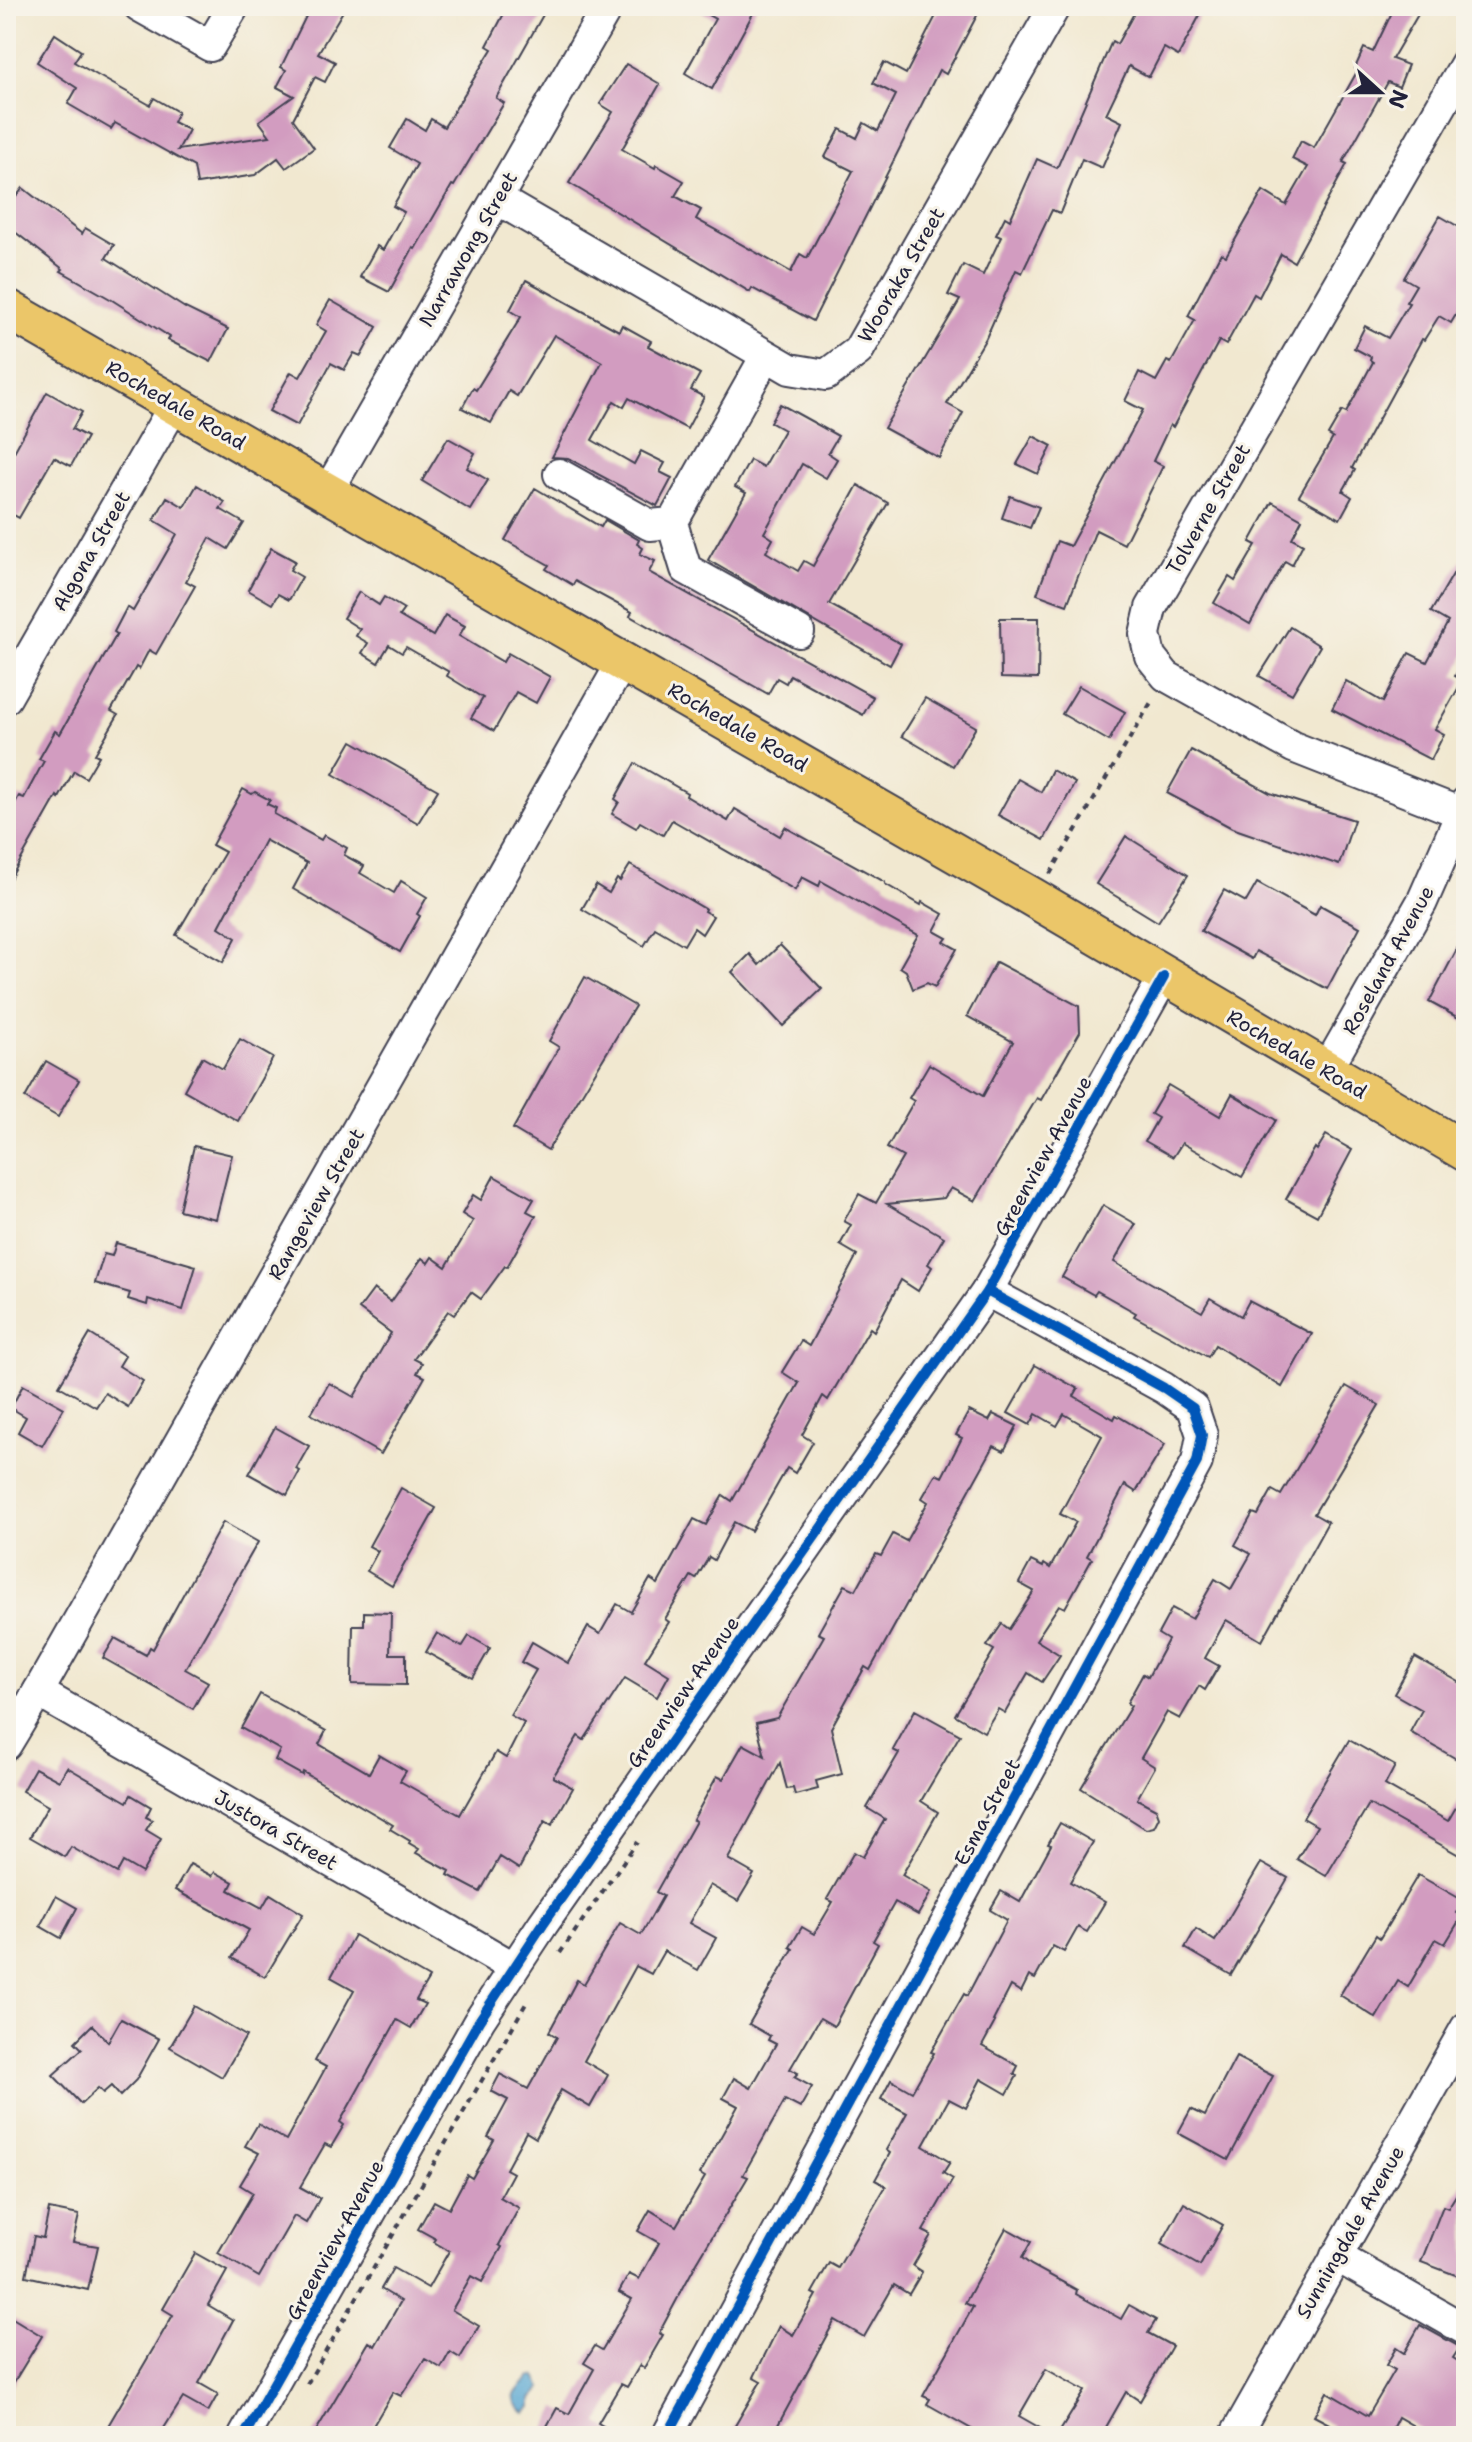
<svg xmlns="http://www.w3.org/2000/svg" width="1472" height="2442" font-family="'Shantell Sans',sans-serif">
	<rect width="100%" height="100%" fill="#f7f3e8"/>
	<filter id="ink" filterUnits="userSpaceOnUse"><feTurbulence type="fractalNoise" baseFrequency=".0125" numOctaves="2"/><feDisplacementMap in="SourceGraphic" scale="16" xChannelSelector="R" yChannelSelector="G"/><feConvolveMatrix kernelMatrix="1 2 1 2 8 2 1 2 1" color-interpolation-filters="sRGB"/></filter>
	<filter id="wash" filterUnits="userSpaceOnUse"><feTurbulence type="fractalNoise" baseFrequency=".006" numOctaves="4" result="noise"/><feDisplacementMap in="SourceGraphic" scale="32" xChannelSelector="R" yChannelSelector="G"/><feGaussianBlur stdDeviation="1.8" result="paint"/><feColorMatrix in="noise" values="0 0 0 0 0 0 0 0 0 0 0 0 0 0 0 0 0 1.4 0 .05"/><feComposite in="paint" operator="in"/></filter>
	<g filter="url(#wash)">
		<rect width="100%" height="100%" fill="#f1e8d0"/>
		<path fill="#5aa8d3" stroke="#3e6587" stroke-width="2" d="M531,2376l5,1 6,11 -10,11v8l-7,5c-22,-16 -4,-23 6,-36z"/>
		<g id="blocks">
			<g fill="#d29cc0">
				<path d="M311,6h35l-28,47 17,9 -10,20 -10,-5 -22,42 21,29 -28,20 -8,-10 -23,17 -58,9 -3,-17 -79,-44 -4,6 -43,-25 9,-16 -40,-26 18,-28 26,17 -7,11 76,43 4,-7 24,14 -5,10 16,8 -11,20 92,-14 -11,-15 35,-25 -17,-9 9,-17 -5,-3z"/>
				<path d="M508,6h40l-52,92 8,5 -50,83 -2,-1 -37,64 -2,-1 -24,44 -29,-15 17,-31 6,4 21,-38 -11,-6 24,-42 -27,-16 17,-29 18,11 6,-11 13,8 48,-78 -5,-3z"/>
				<path d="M692,6h65l-45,83 -27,-16 30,-54z"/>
				<path d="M941,6h41l-36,68 -7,-4 -126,251 -61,-33 -2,4 -181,-109 44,-71 -13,-8 26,-40 34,20 -38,65 33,19 1,-3 28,16 -9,15 26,14 -5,9 95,53 9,-18 7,4 46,-87 -28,-14 15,-28 17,9 7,-15 14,8 18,-36 -23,-12 11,-21 22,12z"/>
				<path d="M1138,6h47l15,9 -22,41 -14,-8 -15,29 -20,-11 -23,48 16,8 -20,46 -20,-9 -22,54 -8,-3 -30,63 -6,-3 -30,68 -39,66 16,9 -24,45 -55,-30 76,-128 -12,-5 15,-30 20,10 18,-38 -5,-2 9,-18 5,3 27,-61 20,9 55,-127 5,3z"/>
				<path d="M1395,6h28l-31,53 16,6 -9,22 -11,-5 -45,80 4,2 -53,98 -13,-8 -22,43 -5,-3 -28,51 -7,-4 -46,86 -3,-2 -17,36 10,5 -39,78 -28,-14 -29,75 -30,-11 20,-53 13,5 73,-136 -18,-9 14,-29 17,9 11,-20 4,2 24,-43 -7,-4 33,-63 5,3 37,-65 23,14 22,-38 -16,-8 9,-18 13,7 44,-78 -3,-2 9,-20 9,4z"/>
				<path d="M23,188l59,46 3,-6 29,17 -8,13 79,50 43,21 -17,33 -43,-22 2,-3 -58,-37 -51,-29 2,-2 -57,-44v-15z"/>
				<path d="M1440,216l26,15v67l-15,25 -12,-7 -15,24 -2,-1 -70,129 3,2 -12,21 9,6 -12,22 -41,-23 34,-58 -5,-3 14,-24 4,2 27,-51 -3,-2 1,-3 -17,-9 11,-22 23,12 21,-35 -3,-1 10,-17 -12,-7z"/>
				<path d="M526,280l93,51 3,-6 29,16 -3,5 52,28 -9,16 13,7 -17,32 -58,-31 -5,9 -10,-6 -22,39 42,24 7,-13 24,12 -5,9 12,6 -15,28 -89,-48 -16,-1 50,-95 -48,-27 -37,61 -8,-5 -18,32 -29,-15 11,-20 3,2 45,-73 -11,-7z"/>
				<path d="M330,300l47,27 -16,29 -7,-3 -10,17 -13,-7 -34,63 -28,-15 22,-39 9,5 26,-46 -10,-6z"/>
				<path d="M47,392l35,20 -10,17 15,8 -16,29 -17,-9 -35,61 -13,-7v-61l7,4z"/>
				<path d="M780,404l58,32 -10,17 9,6 -11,19 -24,-14 -38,69 9,6 -7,13 32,19 6,-10 9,5 45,-81 30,18 -59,101 72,40 -11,21 -182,-105 38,-67 -11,-6 15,-27 13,7 21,-37 -14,-8z"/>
				<path d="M1033,436l19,10 -14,28 -21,-10z"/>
				<path d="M448,438l27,15 -8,15 21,12 -18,30 -48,-29z"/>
				<path d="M197,485l28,17 -5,7 24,14 -16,26 -18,-11 -24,43 9,5 -39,68 -7,-4 -10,19 -3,-2 -25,44 7,4 -23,39 4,2 -13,22 -12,-7 -15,27 -2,-2 -51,90v-67l13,-23 5,2 20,-37 -5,-2 16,-28 5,3 57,-100 -3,-2 13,-25 6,4 44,-77 -23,-14 13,-23 17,10z"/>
				<path d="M535,488l66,39 4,-7 34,20 -2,4 6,4 -3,6 15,7 -6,11 224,125 -10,18 -73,-40 -4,8 -9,-5 -9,16 -138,-78 2,-4 -57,-31 -2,4 -27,-16 3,-4 -44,-25z"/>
				<path d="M1010,496l29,11 -9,21 -28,-10z"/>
				<path d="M1272,502l30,17 -10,19 11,6 -11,21 -7,-4 -35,63 -36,-21 15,-26 6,4 21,-36 -6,-3z"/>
				<path d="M271,548l24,13 -5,9 12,7 -13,23 -11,-6 -6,10 -24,-14z"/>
				<path d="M1466,552v102l-11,22 8,4 -28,49 9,5 -13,26 -99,-51 14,-28 37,21 26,-49 18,9 21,-40 -17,-10z"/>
				<path d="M359,592l20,13 5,-8 20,12 -5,7 34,20 12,-21 20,11 -6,10 44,26 5,-9 42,24 -14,26 -20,-11 -22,39 -23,-13 12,-20 -36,-22 2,-4 -43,-25 -4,6 -13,-8 -11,18 -16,-10 6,-10 -12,-7 4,-7 -17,-11z"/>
				<path d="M1000,618h39l-1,61 -37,-1z"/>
				<path d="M1290,627l30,19 -28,48 -33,-18z"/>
				<path d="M1079,686l46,26 -16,29 -47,-27z"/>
				<path d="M925,698l51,29 -23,39 -51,-30z"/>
				<path d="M352,741l86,49 -20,33 -85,-49z"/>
				<path d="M1191,750l79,43 84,27 -15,45 -107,-37 -65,-35z"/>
				<path d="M635,763l52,30 -1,3 42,25 7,-12 45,27 5,-9 100,55v2l36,21 1,-3 21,12 -9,17 13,7 -3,4 13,7 -22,38 -8,-4 -14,6 -7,-18 -6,-4 18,-32 -97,-54 -2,5 -17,-9 -7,13 -123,-70 -9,15 -23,-13 -4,6 -24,-14 7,-12 -4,-3z"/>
				<path d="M1052,770l23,13 -31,57 -46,-25 20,-36 23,13z"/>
				<path d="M243,789l9,5 3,-2 15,8 -3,4 9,4 -2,6 47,26 3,-5 23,13 -3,7 20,11 -4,7 34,20 7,-12 26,16 -10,17 3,2 -20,36 -107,-63 14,-26 -42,-23 -46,87 17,11 -13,24 -47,-27 49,-83 -13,-7z"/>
				<path d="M1126,836l62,39 -30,47 -62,-38z"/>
				<path d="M630,865l75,44 -1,2 9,5 -11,18 -8,-6 -10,17 -29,-17 -11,18 -62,-37 14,-24 13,8 8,-14 3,2z"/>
				<path d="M1257,883l58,32 5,-10 40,22 -33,62 -71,-38 -4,8 -51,-28 23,-41 22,12z"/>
				<path d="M1466,932v90l-37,-20z"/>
				<path d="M780,945l42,44 -39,37 -51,-54 18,-18 9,11z"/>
				<path d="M996,962l83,44 1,26 -39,68 -4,-2 -62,103 -24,-13 -7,10 -57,6 57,33 -16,27 4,3 -14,24 -17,-11 -27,51 -4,-3 -42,72 -5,-4 -21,39 11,7 -18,31 -8,-5 -36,63 -17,-9 -20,38 -5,-3 -13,22 -5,-3 -26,43 4,3 -24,38 24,15 -12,22 -32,-19 -41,62 -6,-4 -25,41 20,11 -21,37 -7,-4 -26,48 -19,-12 -20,35 -32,-17 2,-4 -34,-18 3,-4 -10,-6 1,-2 -20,-12 3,-4 -90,-53 -1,3 -27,-15 5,-10 -39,-22 19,-34 66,37 -7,13 50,29 10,-18 27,16 -6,10 60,34 36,-63 10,6 18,-35 -14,-8 26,-45 -15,-8 11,-20 36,21 20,-36 12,7 17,-30 14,8 19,-33 8,5 36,-65 12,6 17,-30 9,6 67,-118 -17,-11 19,-31 8,5 48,-91 -17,-10 11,-20 -7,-4 15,-27 17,9 27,-46 -16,-9 27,-47 -5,-3 20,-34 54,32 30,-54 -46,-26z"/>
				<path d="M585,977l50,29 -87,144 -35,-21 46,-82 -10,-6z"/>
				<path d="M240,1039l33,19 -35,63 -54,-31 18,-33 21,12z"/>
				<path d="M46,1061l33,19 -21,37 -33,-19z"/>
				<path d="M1168,1085l52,31 12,-22 44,26 -34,57 -60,-34 -9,14 -28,-16 13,-23 -7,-4z"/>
				<path d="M1326,1135l26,15 -35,66 -31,-17 29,-51 2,2z"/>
				<path d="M194,1146l38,9 -16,64 -37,-9z"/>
				<path d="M494,1176l40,23 -7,12 9,5 -29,51 -2,-1 -24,33 -10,-7 -17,23 -6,-4 -34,48 8,4 -5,10 8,4 -44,77 -70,-40 18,-31 25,14 37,-64 -32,-24 15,-20 17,13 31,-44 6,5 4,-6 14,10 27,-46 -11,-7 11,-19 8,5z"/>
				<path d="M1103,1205l33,19 -22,38 88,50 8,-14 31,18 8,-15 63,33 -30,53 -67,-42 -7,12 -74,-41 2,-3 -39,-22 -3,4 -32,-18z"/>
				<path d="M116,1243l80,23 -13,44 -35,-11 -1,6 -19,-6 2,-6 -35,-10 9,-29 8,2z"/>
				<path d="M90,1334l35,22 -6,10 24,15 -15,26 -23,-14 -9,14 -37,-21z"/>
				<path d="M1035,1365l43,24 -4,7 40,23 2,-4 49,29 -29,48 -11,-7 -38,71 5,3 -27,49 -6,-3 -23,35 24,15 -18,27 -14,-9 -23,40 -7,-4 -14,23 -29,-17 39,-65 -7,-4 15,-22 7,5 25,-38 -15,-8 12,-22 12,6 1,-3 6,4 26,-46 -16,-8 42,-78 -38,-22 -7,12 -21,-12 -6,11 -22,-12z"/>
				<path d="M23,1385l41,23 -22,38 -24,-14 8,-15 -15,-9z"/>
				<path d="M1346,1386l33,19 -65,109 14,8 -66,119 -36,-21 -21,38 14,8 -14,24 -6,-4 -19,33 -13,-7 -26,46 14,9 -18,32 19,10 3,8 -5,10 -8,2 -65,-41 50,-82 -4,-3 16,-29 5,3 20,-37 -10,-6 14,-26 20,11 23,-40 16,10 20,-35 -16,-9 18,-32 5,2 14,-25 9,5z"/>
				<path d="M969,1411l20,10 4,-7 24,12 -13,25 -10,-5 -124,224 -5,-3 -34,61 11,46 -26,7 2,8 -23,6 -2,-7 -6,1 -7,-26 -52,96 26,15 -16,27 -28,-16 -21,38 27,15 -18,32 -34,-19 -13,23 -15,-8 -52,95 24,14 -18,32 -29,-17 -25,48 -10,-6 -20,37 7,4 -13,24 19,11 -20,37 3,2 -20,35 -11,-6 -19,34 27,16 -19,32 -10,-6 -9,16 -16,-9 -24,37 -8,-4 -26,44h-54l56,-94 6,4 26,-45 -20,-12 12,-21 35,20 21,-37 -15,-9 2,-3 -18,-10 16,-28 15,8 18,-34 5,3 22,-38 -6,-3 20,-37 -17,-9 9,-17 28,15 29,-52 -8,-5 28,-52 7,4 36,-61 21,12 22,-39 -7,-4 40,-71 -3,-1 24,-44 6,3 20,-35 22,12 -9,-33 21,-5 47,-82 -6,-3 27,-48 11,5 20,-36 5,2 12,-22 13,7 22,-39 -6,-4 14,-24 6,3 20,-39 -6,-3z"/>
				<path d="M275,1427l34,19 -13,23 4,2 -13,24 -38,-21z"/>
				<path d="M401,1488l35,20 -44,78 -25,-15 11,-20 -9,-5z"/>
				<path d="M223,1522l35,20 -73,127 23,13 -15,27 -90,-51 12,-20 31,17 4,-8 3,2z"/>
				<path d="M364,1612l27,1 -1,41h16v31l-54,-1 1,-59h11z"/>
				<path d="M437,1633l25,14 7,-11 21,12 -17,30 -47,-26z"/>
				<path d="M1415,1657l51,29v65l-6,10 -50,-29 12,-22 -28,-16z"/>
				<path d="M915,1710l45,25 -39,66 17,11 -36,63 29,17 -13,23 -23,-13 -22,39 5,3 -44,82 -14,-8 -30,51 8,4 -4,4 18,10 -12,21 -15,-8 -42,75 5,2 -52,87 -37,69 4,2 -19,33 -4,-3 -13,22 -6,-3 -23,39 22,13h-61l-13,-8 11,-20 12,6 25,-45 -10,-6 11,-17 7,4 30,-51 -13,-7 10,-18 10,5 20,-36 -21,-12 12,-21 26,16 29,-49 -5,-3 38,-68 -15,-8 11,-20 17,10 25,-44 -8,-4 2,-4 -21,-12 44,-75 -3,-2 12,-20 12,7 19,-32 -6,-3 27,-47 9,5 22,-38 -18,-11 32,-55 -6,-3z"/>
				<path d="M1349,1740l46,26 -10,19 63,36 18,-31v69l-97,-55 -43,72 -29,-17 20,-33 -14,-8z"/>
				<path d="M67,1767l60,35 4,-7 20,12 -5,10 6,3 -6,10 15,9 -19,34 -19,-11 -6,11 -46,-26 -6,10 -35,-20 18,-31 -26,-15 13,-23 24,13z"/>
				<path d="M1060,1823l33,19 -23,40 35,20 -18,30 -9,-5 -14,25 -11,-6 -18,33 -6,-3 -8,16 -10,-6 -18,35 2,1 -13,24 36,20 -4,8 3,2 -10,18 -26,-15 -15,29 -17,-9 -26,47 27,16 -7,11 10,6 -30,52 8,4 -18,31 9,6 -13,22 -15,-9 -30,52 -29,-17 -63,116h-43l32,-55 -7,-4 25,-51 14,9 23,-40 -4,-2 17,-30 9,5 48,-82 -11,-6 15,-27 -4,-3 21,-37 -26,-14 10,-19 21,12 22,-39 -3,-1 33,-58 3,2 40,-76 -17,-10 11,-19 19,11 31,-57 -3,-1z"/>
				<path d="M1261,1863l27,15 -57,97 -46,-27 11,-19 19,12z"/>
				<path d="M190,1864l22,12 3,-4 18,10 -4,8 33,18 8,-14 33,20 -38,63 -33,-19 17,-28 -74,-40z"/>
				<path d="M1418,1875l46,26 -7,12 5,3 -17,28 -9,-5 -28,48 -10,-6 -22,37 -36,-23 36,-60 4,3z"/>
				<path d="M56,1896l21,12 -16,30 -21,-12z"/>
				<path d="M354,1935l75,43 -13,22 9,4 -14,24 -14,-8 -57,102 4,3 -13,22 -6,-3 -25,43 20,11 -14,25 -12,-7 -35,61 -41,-24 35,-60 -13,-8 19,-32 -14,-7 13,-22 28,16 40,-73 -11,-6 39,-71 -23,-13z"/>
				<path d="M194,2006l52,30 -24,41 -52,-30z"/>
				<path d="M121,2019l38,20 -23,41 -16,16 -9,-10 -8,7 -5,-5 -17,16 -28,-29 29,-26 -7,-7 17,-17 16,17z"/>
				<path d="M1236,2057l37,19 -45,84 -50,-27 13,-24 14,7z"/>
				<path d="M1466,2179v100l-45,-17 22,-56 5,2z"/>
				<path d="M1184,2203l39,22 -23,41 -39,-22z"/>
				<path d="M49,2209l30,6 -6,27 25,4 -10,44 -62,-14 8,-40 9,2z"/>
				<path d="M1006,2228l25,14 -9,16 9,7 46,25 -1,4 45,25 8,-14 27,15 -8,13 24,13 -32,55 -14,-9 -25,44h-44l28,-45 -39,-22 -27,47 35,20h-70l-57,-32 3,-5 -7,-3 50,-89 -8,-4z"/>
				<path d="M195,2253l32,18 -19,34 25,15 -34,63 19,11 -10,18 -25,-14 -24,38h-57l71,-121 -10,-6z"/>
				<path d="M6,2314l36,22 -36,59z"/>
				<path d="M1420,2325l40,22 -7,11 13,8v70h-35l-33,-19 -6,12 11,7h-75l5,-10 -19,-10 13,-24 41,24 27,-46 -9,-5 10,-17 8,5z"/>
			</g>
		</g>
	</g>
	<g filter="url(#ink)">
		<use href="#blocks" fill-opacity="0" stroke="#414051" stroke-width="2"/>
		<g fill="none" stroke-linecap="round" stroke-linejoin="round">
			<g stroke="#414051" stroke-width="34">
				<g id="minor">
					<path d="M139,6l71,40 24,-40"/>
					<path d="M497,199l293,170 36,6 32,-24 197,-345"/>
					<path d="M766,356l-94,167 14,46 113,63"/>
					<path d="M559,474l91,51 22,-2"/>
					<path d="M328,491l280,-485"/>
					<path d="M6,698l169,-294"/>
					<path d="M1461,813l-168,-66 -127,-71 -16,-20 -5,-22 6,-26 315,-545"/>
					<path d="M1326,1071l96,-169 44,-100"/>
					<path d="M38,1692l475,275"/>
					<path d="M6,1745l32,-53 585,-1031"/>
					<path d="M1336,2256l130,74"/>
					<path d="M244,2436l235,-415 64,-97 444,-633 177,-314"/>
					<path d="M667,2436l530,-974 5,-27 -9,-27 -29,-20 -177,-97"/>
					<path d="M1235,2436l231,-408"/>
				</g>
			</g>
			<g stroke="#414051" stroke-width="42">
				<path id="major" d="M6,308l1026,589 434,255"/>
			</g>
			<g stroke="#414051" stroke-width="4" stroke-dasharray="6 6" stroke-linecap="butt">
				<path d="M1050,874l103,-175"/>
				<path d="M560,1953l77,-111"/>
				<path d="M307,2384l221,-384"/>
			</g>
			<use href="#minor" stroke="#fff" stroke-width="30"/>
			<use href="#major" stroke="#ebc669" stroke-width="38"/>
			<g stroke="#f7f3e8" stroke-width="15">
				<g id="cycleway">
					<path d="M244,2436l235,-415 64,-97 444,-633 177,-314"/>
					<path d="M667,2436l530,-974 5,-27 -9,-27 -29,-20 -177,-97"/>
				</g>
			</g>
			<use href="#cycleway" stroke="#0057b8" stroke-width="10"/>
		</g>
	</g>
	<g text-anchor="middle" stroke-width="6" stroke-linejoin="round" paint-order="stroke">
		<g font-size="20" fill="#22223b" stroke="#f7f3e8">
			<text transform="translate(468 249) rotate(-60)" y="7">Narrawong Street</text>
			<text transform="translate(901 275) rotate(-60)" y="7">Wooraka Street</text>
			<text transform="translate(176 405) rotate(30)" y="7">Rochedale Road</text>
			<text transform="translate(1208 509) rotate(-60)" y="7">Tolverne Street</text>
			<text transform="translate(91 551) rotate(-60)" y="7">Algona Street</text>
			<text transform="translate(738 727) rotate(30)" y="7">Rochedale Road</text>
			<text transform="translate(1388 960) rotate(-61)" y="7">Roseland Avenue</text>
			<text transform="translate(1297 1054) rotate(30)" y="7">Rochedale Road</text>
			<text transform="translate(1043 1156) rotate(-61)" y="7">Greenview Avenue</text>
			<text transform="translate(316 1204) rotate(-60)" y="7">Rangeview Street</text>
			<text transform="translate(683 1692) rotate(-55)" y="7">Greenview Avenue</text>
			<text transform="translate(987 1812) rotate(-62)" y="7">Esma Street</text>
			<text transform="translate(276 1830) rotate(30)" y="7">Justora Street</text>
			<text transform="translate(1350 2232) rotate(-60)" y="7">Sunningdale Avenue</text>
			<text transform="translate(335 2240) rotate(-61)" y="7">Greenview Avenue</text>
		</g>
	</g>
	<rect width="1472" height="2442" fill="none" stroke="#f7f3e8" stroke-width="32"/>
	<g transform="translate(1380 92) rotate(111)" stroke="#f7f3e8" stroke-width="6" paint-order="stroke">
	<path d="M0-6L14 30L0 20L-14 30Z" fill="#22223b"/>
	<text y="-12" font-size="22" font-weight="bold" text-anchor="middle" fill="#22223b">N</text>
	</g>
</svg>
